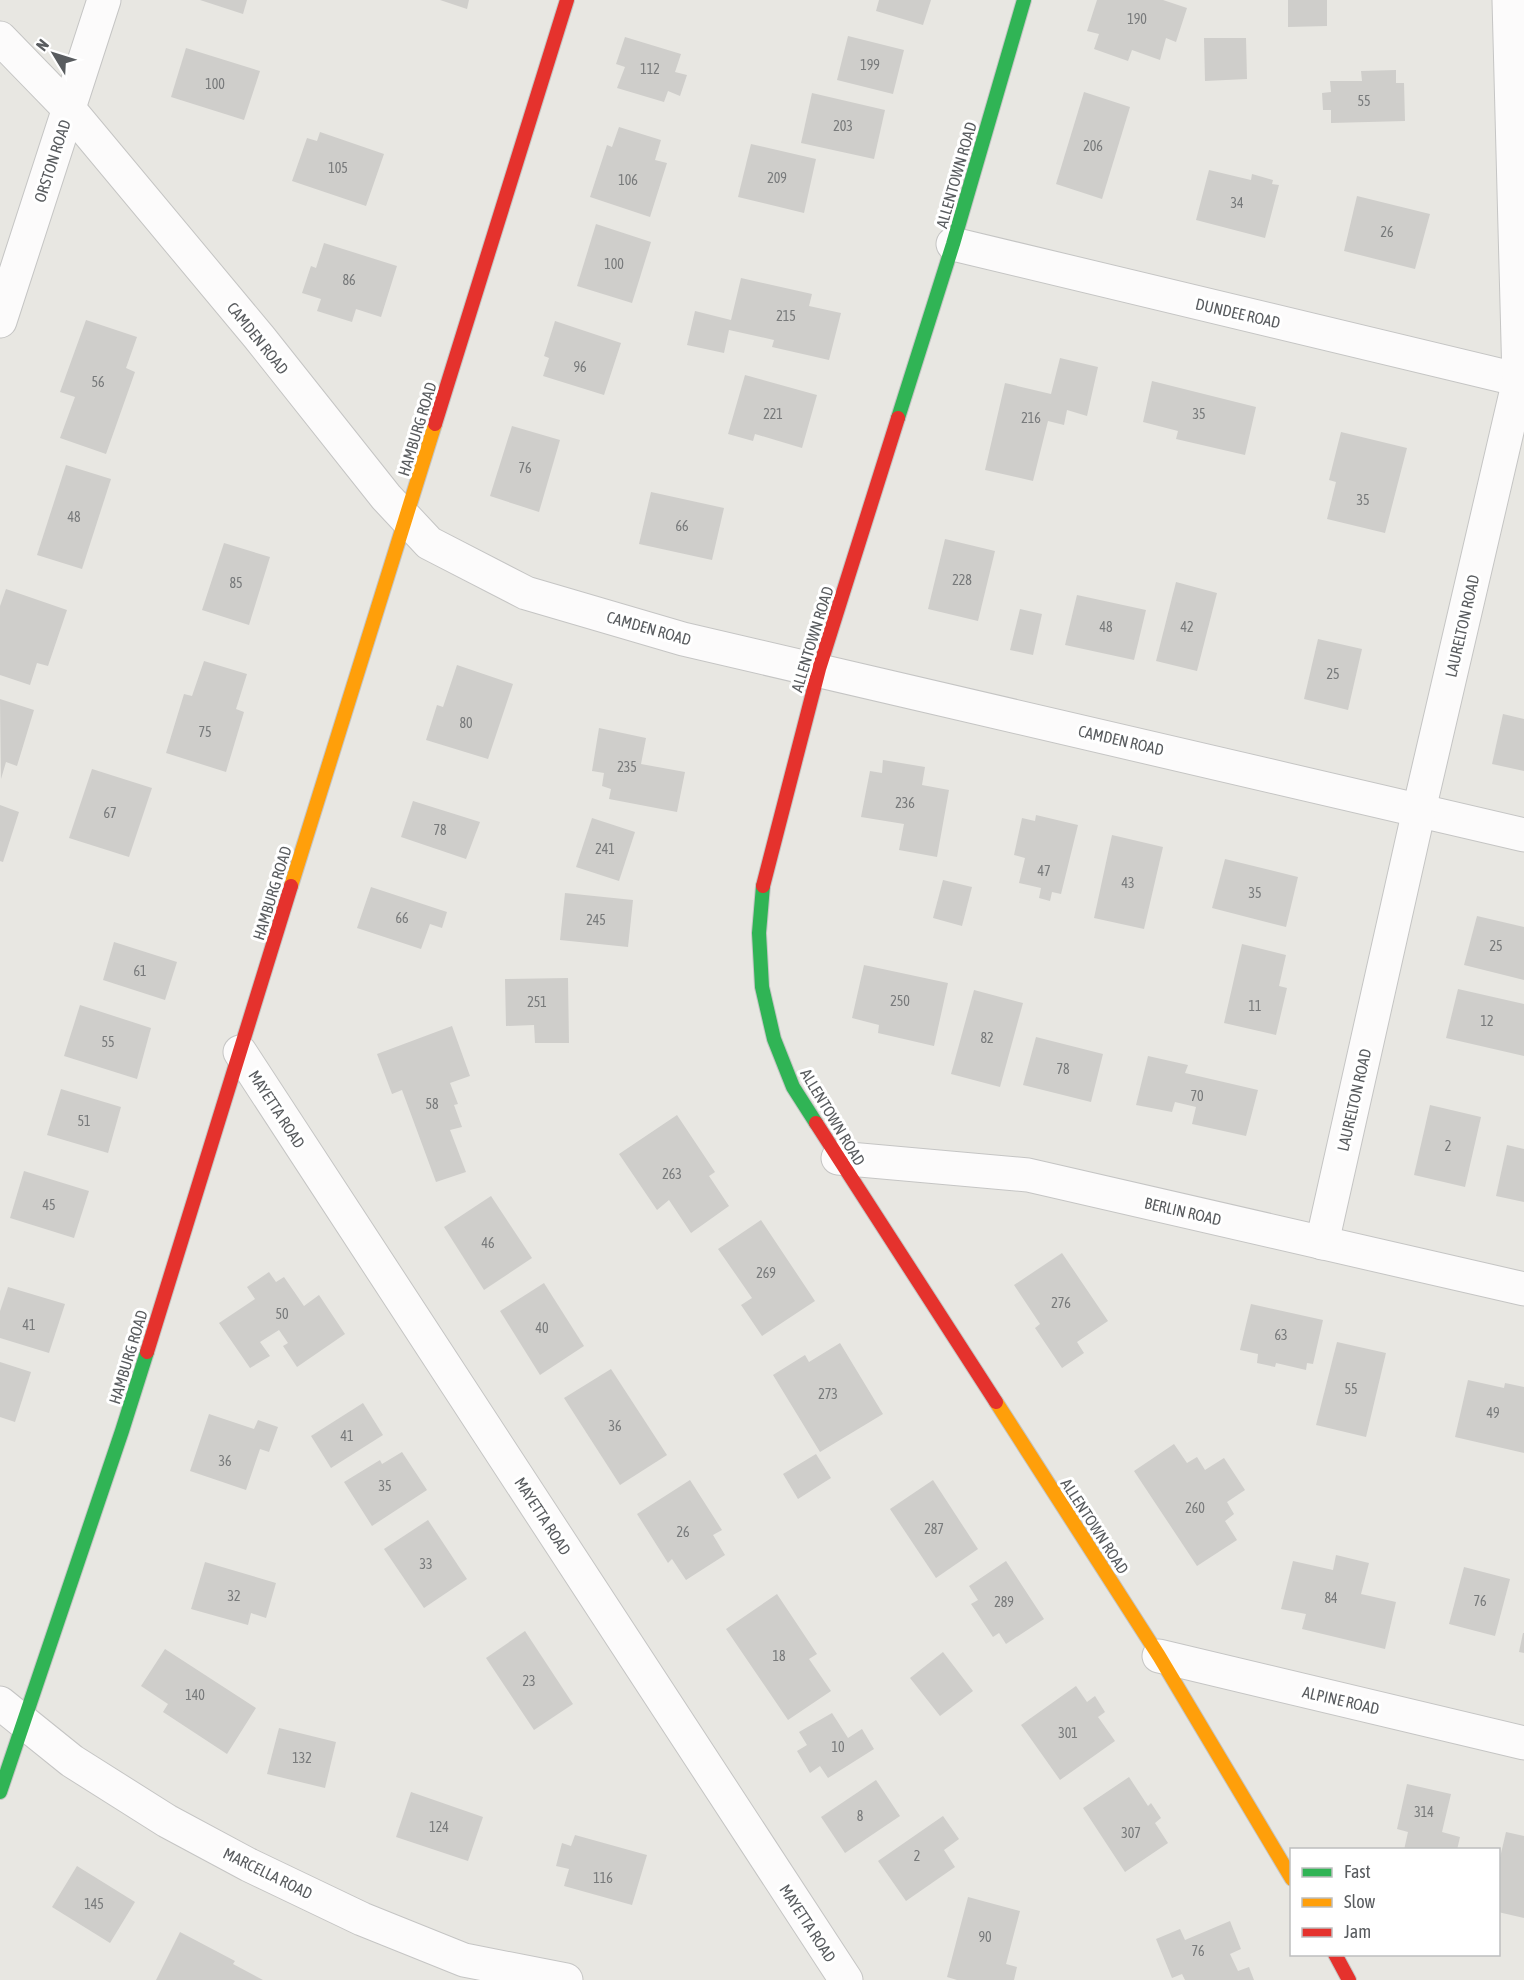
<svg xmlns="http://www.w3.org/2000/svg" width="1524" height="1980" font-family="'Asap Condensed',sans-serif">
	<rect width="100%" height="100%" fill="#e8e7e2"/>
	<g fill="#cfcecb">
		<path d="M200,0h47l-4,14z"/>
		<path d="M440,0h29l-2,9z"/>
		<path d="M879,0h52l-8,25 -47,-14z"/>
		<path d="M1097,0h66l24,8 -11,34 -10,-4 -6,22 -28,-10 -4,11 -34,-12 5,-15 -12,-3z"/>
		<path d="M1288,0h39v26l-39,1z"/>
		<path d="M848,36l56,14 -11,44 -56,-14z"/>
		<path d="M625,37l56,17 -6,18 12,3 -7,21 -12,-5 -4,11 -47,-14 8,-21 -9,-3z"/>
		<path d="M1204,38h42l1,41 -42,2z"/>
		<path d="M186,48l74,23 -16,49 -73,-23z"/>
		<path d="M1396,70v13h8l1,38 -74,2v-13h-8l-1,-17 9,-1 -1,-11h32l-1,-10z"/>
		<path d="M1084,92l46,15 -28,92 -46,-15z"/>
		<path d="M812,93l73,17 -11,49 -73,-16z"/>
		<path d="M619,127l42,13 -6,20 12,3 -17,54 -60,-20 17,-52 5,2z"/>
		<path d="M320,132l64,22 -18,52 -74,-25 15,-43 10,3z"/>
		<path d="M751,144l65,15 -12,54 -66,-16z"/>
		<path d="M1209,170l42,10 1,-6 21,6 -1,4 7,1 -14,53 -69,-18z"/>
		<path d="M1357,196l73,18 -15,55 -71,-18z"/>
		<path d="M596,224l55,18 -19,61 -55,-17z"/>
		<path d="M324,243l73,23 -16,51 -25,-8 -4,13 -35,-11 4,-12 -19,-6 9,-27 5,2z"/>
		<path d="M741,278l71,16 -3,12 32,7 -12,47 -57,-13 2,-7 -45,-10 -5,23 -37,-8 8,-34 36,9z"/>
		<path d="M86,320l51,17 -11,31 9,4 -29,82 -46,-16 15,-41 -15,-5z"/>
		<path d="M555,321l66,22 -17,52 -61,-19 6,-18 -5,-2z"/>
		<path d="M1060,358l38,9 -11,49 -20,-6 -3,15 -16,-4 -15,60 -48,-11 20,-87 46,11z"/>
		<path d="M745,375l72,20 -15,53 -47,-14 -2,7 -25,-7z"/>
		<path d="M1152,381l104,26 -11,48 -69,-16 2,-8 -35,-9z"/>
		<path d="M512,426l48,14 -21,72 -49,-16z"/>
		<path d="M1341,432l66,16 -22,85 -58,-14 9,-37 -7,-2z"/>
		<path d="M66,465l45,14 -29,90 -45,-14z"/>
		<path d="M651,492l73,16 -12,52 -73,-16z"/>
		<path d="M945,539l50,12 -17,70 -50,-12z"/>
		<path d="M224,543l46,14 -21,68 -47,-15z"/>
		<path d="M1176,582l41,11 -20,78 -41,-10z"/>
		<path d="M6,589l61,21 -19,56 -11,-3 -7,22 -30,-10v-69z"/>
		<path d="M1077,595l69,15 -12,50 -69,-15z"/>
		<path d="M1020,609l22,5 -9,41 -23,-5z"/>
		<path d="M1318,639l44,10 -14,61 -44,-11z"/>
		<path d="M204,661l43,13 -11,35 8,3 -18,60 -60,-19 18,-59 8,2z"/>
		<path d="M457,665l56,19 -25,75 -62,-19 11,-35 6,2z"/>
		<path d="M0,699l34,11 -17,56 -11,-4 -5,17z"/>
		<path d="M1503,714l21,5v52l-32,-7z"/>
		<path d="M599,728l47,10 -5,26 44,8 -8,40 -68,-13 2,-10 -9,-3 2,-13 -12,-2z"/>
		<path d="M883,760l42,7 -3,18 27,5 -12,67 -38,-7 5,-26 -43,-7 9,-46 12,2z"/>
		<path d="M92,769l60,19 -23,69 -60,-19z"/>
		<path d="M413,801l67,21 -14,37 -65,-22z"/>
		<path d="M0,805l19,7 -16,50 -3,-1z"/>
		<path d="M1036,815l42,10 -17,69 -9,-2 -2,9 -11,-3 2,-10 -22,-5 6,-25 -11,-3 8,-37 13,3z"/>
		<path d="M592,818l43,14 -16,49 -43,-14z"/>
		<path d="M1112,835l51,12 -19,82 -50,-11z"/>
		<path d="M1225,859l73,18 -12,50 -74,-19z"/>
		<path d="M943,880l29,7 -10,39 -29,-8z"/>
		<path d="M371,887l76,25 -5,16 -12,-4 -9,25 -64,-21z"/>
		<path d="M565,893l68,7 -5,47 -68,-7z"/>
		<path d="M1477,916l47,11v53l-60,-15z"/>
		<path d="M114,942l63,20 -12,38 -62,-20z"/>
		<path d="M1242,944l44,11 -7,31 8,2 -11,47 -52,-12z"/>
		<path d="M864,965l84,18 -14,63 -56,-13 1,-8 -27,-7z"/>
		<path d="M568,978l1,65h-34l-1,-18 -28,1 -1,-47z"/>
		<path d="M1458,989l66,15v52l-78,-18z"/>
		<path d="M974,990l49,13 -23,84 -49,-13z"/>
		<path d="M80,1005l71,23 -14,51 -73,-23z"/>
		<path d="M452,1026l18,50 -20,7 8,21 -4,1 8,22 -12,3 16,42 -30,10 -34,-92 -10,4 -15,-40z"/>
		<path d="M1036,1037l67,17 -12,48 -68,-17z"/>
		<path d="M1148,1056l40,9 -3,8 73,17 -12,46 -54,-12 4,-17 -21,-5 -3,10 -36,-7z"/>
		<path d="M61,1089l60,18 -13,46 -61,-18z"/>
		<path d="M1430,1105l51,12 -16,70 -51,-12z"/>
		<path d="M677,1115l38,57 -6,4 20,30 -38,27 -22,-33 -12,10 -38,-56z"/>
		<path d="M1507,1145l17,4v53l-28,-6z"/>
		<path d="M24,1171l65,20 -15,47 -64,-20z"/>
		<path d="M491,1196l41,62 -48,32 -40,-63z"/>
		<path d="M761,1220l54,81 -53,35 -21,-31 11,-7 -34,-49z"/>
		<path d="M1062,1253l46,68 -31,21 7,11 -22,15 -27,-40 5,-4 -26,-39z"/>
		<path d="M269,1272l7,10 8,-5 20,29 15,-11 26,39 -48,33 -14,-21 5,-3 -9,-13 -19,12 10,14 -20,12 -31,-45 36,-24 -8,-12z"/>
		<path d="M544,1283l40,63 -44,29 -40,-64z"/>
		<path d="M8,1287l57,17 -16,49 -49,-15v-27z"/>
		<path d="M1251,1304l72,16 -10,44 -6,-1 -1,7 -30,-7 -1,4 -18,-4 1,-9 -18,-4z"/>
		<path d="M1337,1342l49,11 -20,84 -50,-12z"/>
		<path d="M840,1343l43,71 -63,38 -47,-77 32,-20 4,7z"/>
		<path d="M0,1362l31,10 -16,50 -15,-5z"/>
		<path d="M611,1369l56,86 -47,30 -56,-87z"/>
		<path d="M1468,1380l36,8 1,-5 19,4v66l-69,-16z"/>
		<path d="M363,1403l20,32 -52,33 -20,-32z"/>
		<path d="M209,1414l45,15 4,-9 20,7 -9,25 -9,-3 -14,41 -56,-19z"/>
		<path d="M1174,1444l13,19 10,-6 8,13 19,-12 21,32 -18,12 7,12 -9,7 12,19 -40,26 -63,-95z"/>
		<path d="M402,1452l25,38 -55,36 -28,-44 36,-22 2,4z"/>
		<path d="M816,1454l15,24 -33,21 -15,-25z"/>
		<path d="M690,1480l32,50 -9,5 12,20 -39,25 -14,-21 -4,4 -31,-49z"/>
		<path d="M933,1480l45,69 -42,29 -46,-69z"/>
		<path d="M428,1520l39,59 -43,29 -40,-59z"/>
		<path d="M1336,1555l33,8 -8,31 35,8 -11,47 -83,-20 4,-15 -25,-5 12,-48 40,9z"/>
		<path d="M1006,1561l38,58 -38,25 -7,-11 -6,4 -22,-33 7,-4 -9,-14z"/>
		<path d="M205,1562l71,21 -10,35 -15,-5 -3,12 -57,-16z"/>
		<path d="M1464,1567l46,12 -15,57 -46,-12z"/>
		<path d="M777,1594l40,60 -8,5 22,32 -43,29 -62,-91z"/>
		<path d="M525,1631l48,73 -39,26 -48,-72z"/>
		<path d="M1523,1633h1v20l-5,-1z"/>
		<path d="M165,1649l91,59 -29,46 -64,-42 5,-8 -27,-18z"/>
		<path d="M943,1652l30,39 -33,25 -30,-38z"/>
		<path d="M1076,1686l11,16 8,-6 10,16 -7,5 17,24 -55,39 -39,-55z"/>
		<path d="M832,1713l16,25 14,-9 12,20 -46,29 -8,-12 -10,7 -13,-22 10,-6 -8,-13z"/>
		<path d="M279,1728l57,14 -11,46 -58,-14z"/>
		<path d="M1129,1777l19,29 3,-3 10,15 -6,5 13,20 -43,29 -42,-64z"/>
		<path d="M876,1780l24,36 -55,37 -24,-36z"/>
		<path d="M1407,1784l44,10 -9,38 18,5 -3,13h-53l4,-18 -11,-3z"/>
		<path d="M411,1792l72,25 -15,44 -72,-24z"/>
		<path d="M943,1816l16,23 -15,11 11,17 -49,34 -28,-40z"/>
		<path d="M1506,1832l18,4v82l-26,-6v-46z"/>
		<path d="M575,1835l72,20 -15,50 -68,-19 5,-17 -13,-3 6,-23 9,3z"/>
		<path d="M77,1866l58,36 -25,41 -58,-36z"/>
		<path d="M968,1897l52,14 -14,53 11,3 -3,13h-57l-10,-3z"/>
		<path d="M1230,1921l11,28 -11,5 8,17 11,-4 5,13h-69l-3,-6 -10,4 -16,-39 24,-10 5,11z"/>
		<path d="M180,1932l55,29 -2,3 30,16h-107z"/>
	</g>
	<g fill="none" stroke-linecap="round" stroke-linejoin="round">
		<g stroke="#c5c5c4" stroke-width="35">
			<g id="street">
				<path d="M0,38l69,71 190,228 127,160 43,46 97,50 157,46 841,196"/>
				<path d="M953,244l571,137"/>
				<path d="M0,321l104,-321"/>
				<path d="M240,1052l606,928"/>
				<path d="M838,1158l190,17 496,114"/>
				<path d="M1322,1243l97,-433 100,-430 -10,-380"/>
				<path d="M1159,1656l365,87"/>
				<path d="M0,1703l72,58 95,60 82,44 113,54 102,41 102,20"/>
			</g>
		</g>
		<g stroke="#c4c5c4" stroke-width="16">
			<g id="fast">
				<path d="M898,418l55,-174 71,-244"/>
				<path d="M763,886l-4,47 3,54 12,52 19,48 23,36"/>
				<path d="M0,1792l122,-361 25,-79"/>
			</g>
		</g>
		<g stroke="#c4c5c4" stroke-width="16">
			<g id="slow">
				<path d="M291,886l144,-462"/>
				<path d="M996,1402l163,254 133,223"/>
			</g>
		</g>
		<g stroke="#c4c5c4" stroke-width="16">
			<g id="jam">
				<path d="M435,424l132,-424"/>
				<path d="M763,886l56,-217 79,-251"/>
				<path d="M816,1123l180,279"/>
				<path d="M147,1352l144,-466"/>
				<path d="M1335,1954l14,26"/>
			</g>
		</g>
		<use href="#street" stroke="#fcfbfb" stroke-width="33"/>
		<use href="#fast" stroke="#30b455" stroke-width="14"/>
		<use href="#slow" stroke="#ff9f0a" stroke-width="14"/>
		<use href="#jam" stroke="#e5322d" stroke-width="14"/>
	</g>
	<g text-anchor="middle" stroke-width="6" stroke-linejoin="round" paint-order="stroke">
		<g font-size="14" fill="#787a7b">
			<text x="1137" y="24">190</text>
			<text x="870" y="70">199</text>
			<text x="650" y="74">112</text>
			<text x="215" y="89">100</text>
			<text x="1364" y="106">55</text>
			<text x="843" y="131">203</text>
			<text x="1093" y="151">206</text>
			<text x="338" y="173">105</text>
			<text x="777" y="183">209</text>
			<text x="628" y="185">106</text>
			<text x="1237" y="208">34</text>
			<text x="1387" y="237">26</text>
			<text x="614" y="269">100</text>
			<text x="349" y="285">86</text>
			<text x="786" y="321">215</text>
			<text x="580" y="372">96</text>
			<text x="98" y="387">56</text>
			<text x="773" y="419">221</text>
			<text x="1199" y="419">35</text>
			<text x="1031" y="423">216</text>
			<text x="525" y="473">76</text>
			<text x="1363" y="505">35</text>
			<text x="74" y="522">48</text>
			<text x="682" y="531">66</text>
			<text x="962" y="585">228</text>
			<text x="236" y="588">85</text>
			<text x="1106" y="632">48</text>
			<text x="1187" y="632">42</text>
			<text x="1333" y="679">25</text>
			<text x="466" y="728">80</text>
			<text x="205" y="737">75</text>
			<text x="627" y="772">235</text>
			<text x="905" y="808">236</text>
			<text x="110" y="818">67</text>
			<text x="440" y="835">78</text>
			<text x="605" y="854">241</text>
			<text x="1044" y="876">47</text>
			<text x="1128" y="888">43</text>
			<text x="1255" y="898">35</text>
			<text x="402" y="923">66</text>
			<text x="596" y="925">245</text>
			<text x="1496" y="951">25</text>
			<text x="140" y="976">61</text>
			<text x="900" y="1006">250</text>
			<text x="537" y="1007">251</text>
			<text x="1255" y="1011">11</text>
			<text x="1487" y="1026">12</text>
			<text x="987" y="1043">82</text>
			<text x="108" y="1047">55</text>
			<text x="1063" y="1074">78</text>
			<text x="1197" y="1101">70</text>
			<text x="432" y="1109">58</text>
			<text x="84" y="1126">51</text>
			<text x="1448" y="1151">2</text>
			<text x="672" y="1179">263</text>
			<text x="49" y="1210">45</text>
			<text x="488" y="1248">46</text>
			<text x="766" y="1278">269</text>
			<text x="1061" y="1308">276</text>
			<text x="282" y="1319">50</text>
			<text x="29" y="1330">41</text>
			<text x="542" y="1333">40</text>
			<text x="1281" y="1340">63</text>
			<text x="1351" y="1394">55</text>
			<text x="828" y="1399">273</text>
			<text x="1493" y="1418">49</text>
			<text x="615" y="1431">36</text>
			<text x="347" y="1441">41</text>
			<text x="225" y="1466">36</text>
			<text x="385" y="1491">35</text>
			<text x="1195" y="1513">260</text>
			<text x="934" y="1534">287</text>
			<text x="683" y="1537">26</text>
			<text x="426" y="1569">33</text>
			<text x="234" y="1601">32</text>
			<text x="1331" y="1603">84</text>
			<text x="1480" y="1606">76</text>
			<text x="1004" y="1607">289</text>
			<text x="779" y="1661">18</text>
			<text x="529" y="1686">23</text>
			<text x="195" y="1700">140</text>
			<text x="1068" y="1738">301</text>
			<text x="838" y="1752">10</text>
			<text x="302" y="1763">132</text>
			<text x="1424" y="1817">314</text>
			<text x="860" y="1821">8</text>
			<text x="439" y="1832">124</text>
			<text x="1131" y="1838">307</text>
			<text x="917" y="1861">2</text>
			<text x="603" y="1883">116</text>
			<text x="94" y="1909">145</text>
			<text x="985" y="1942">90</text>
			<text x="1198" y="1956">76</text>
		</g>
		<g font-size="16" fill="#595c5f" stroke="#fff">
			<text transform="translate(52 161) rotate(-72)" y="6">ORSTON ROAD</text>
			<text transform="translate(956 175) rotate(-74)" y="6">ALLENTOWN ROAD</text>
			<text transform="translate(1238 313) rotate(13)" y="6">DUNDEE ROAD</text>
			<text transform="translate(258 338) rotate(51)" y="6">CAMDEN ROAD</text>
			<text transform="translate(417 429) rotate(-73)" y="6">HAMBURG ROAD</text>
			<text transform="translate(1462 626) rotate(-77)" y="6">LAURELTON ROAD</text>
			<text transform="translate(649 628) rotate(16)" y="6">CAMDEN ROAD</text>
			<text transform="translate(812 639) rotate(-73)" y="6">ALLENTOWN ROAD</text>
			<text transform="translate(1121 740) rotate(13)" y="6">CAMDEN ROAD</text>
			<text transform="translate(272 893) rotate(-73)" y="6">HAMBURG ROAD</text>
			<text transform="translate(1354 1100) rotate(-77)" y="6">LAURELTON ROAD</text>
			<text transform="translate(277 1109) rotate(57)" y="6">MAYETTA ROAD</text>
			<text transform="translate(833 1117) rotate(59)" y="6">ALLENTOWN ROAD</text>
			<text transform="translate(1183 1211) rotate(13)" y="6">BERLIN ROAD</text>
			<text transform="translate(128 1357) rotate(-73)" y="6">HAMBURG ROAD</text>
			<text transform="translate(543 1516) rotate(57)" y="6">MAYETTA ROAD</text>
			<text transform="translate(1095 1526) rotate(57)" y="6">ALLENTOWN ROAD</text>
			<text transform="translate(1341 1700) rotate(13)" y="6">ALPINE ROAD</text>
			<text transform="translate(268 1873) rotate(26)" y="6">MARCELLA ROAD</text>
			<text transform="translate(808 1923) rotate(57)" y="6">MAYETTA ROAD</text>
		</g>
	</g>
	<rect x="1290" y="1848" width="210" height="108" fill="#ffffff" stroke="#bdbebf" stroke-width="1.5"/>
	<rect x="1302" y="1868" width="30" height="9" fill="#30b455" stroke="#bdbebf" stroke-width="1.5"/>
	<text x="1344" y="1878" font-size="18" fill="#595c5f">Fast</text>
	<rect x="1302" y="1898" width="30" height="9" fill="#ff9f0a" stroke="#bdbebf" stroke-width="1.5"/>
	<text x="1344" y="1908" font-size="18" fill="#595c5f">Slow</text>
	<rect x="1302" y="1928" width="30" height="9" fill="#e5322d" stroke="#bdbebf" stroke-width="1.5"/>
	<text x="1344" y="1938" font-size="18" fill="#595c5f">Jam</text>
	<g transform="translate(54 54) rotate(308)" stroke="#ffffff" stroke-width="4.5" paint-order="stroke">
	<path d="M0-4.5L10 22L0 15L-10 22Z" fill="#595c5f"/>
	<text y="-9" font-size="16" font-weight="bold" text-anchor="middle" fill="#595c5f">N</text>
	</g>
</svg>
